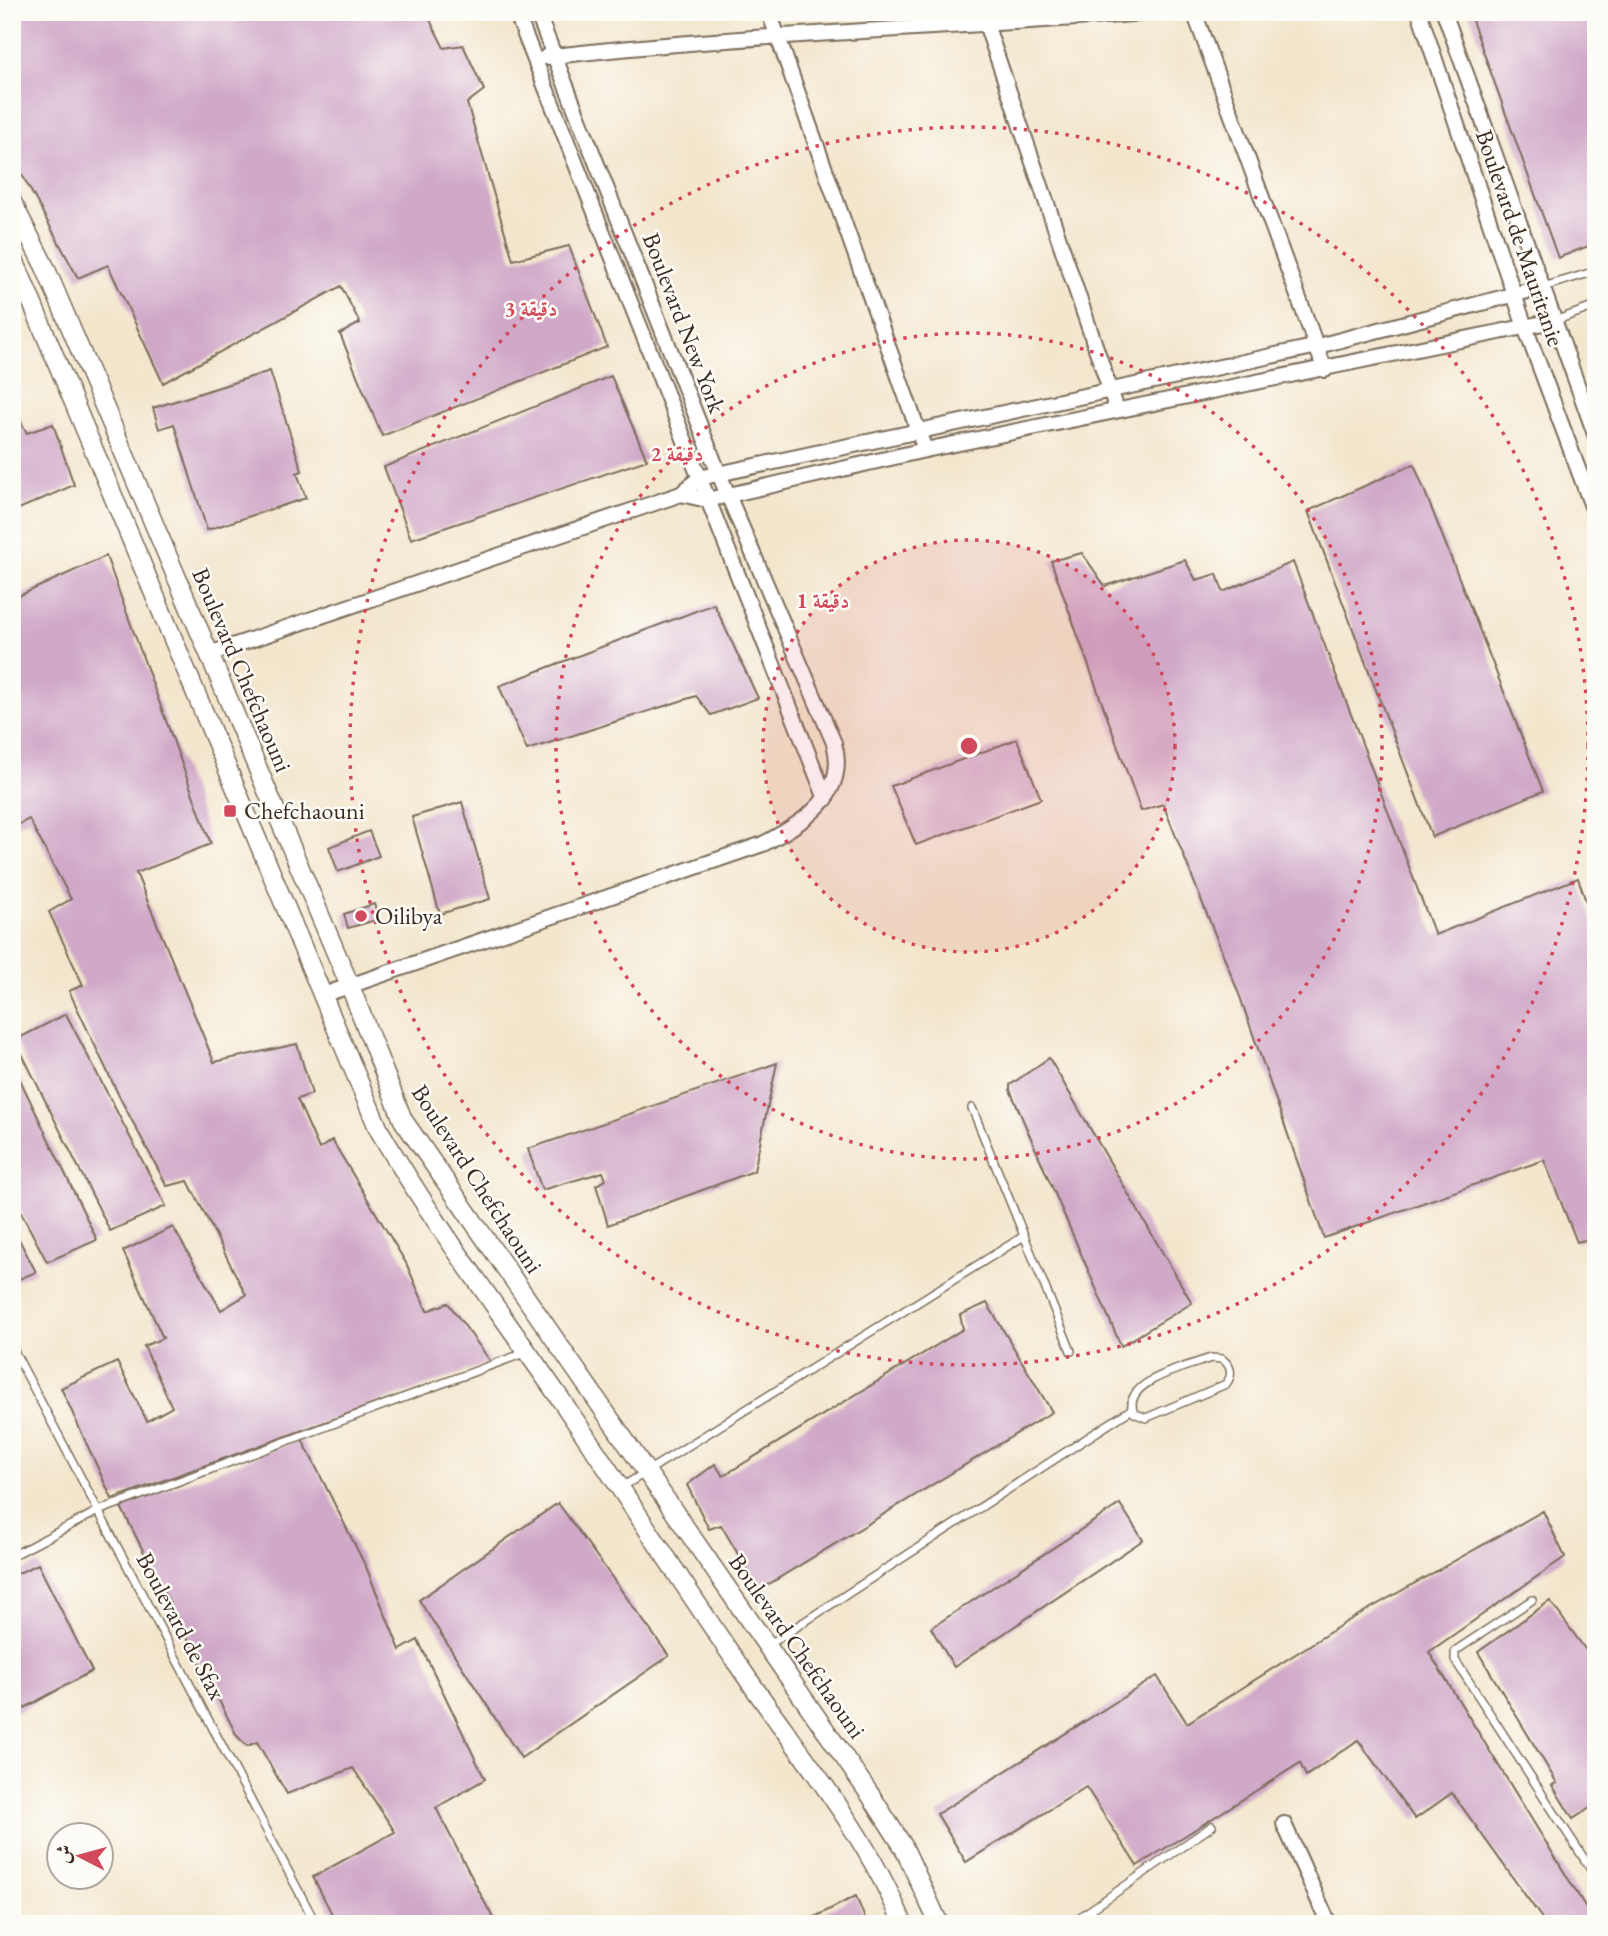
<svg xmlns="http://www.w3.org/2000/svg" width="1608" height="1936" font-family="'EB Garamond',Amiri,serif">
	<rect width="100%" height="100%" fill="#fdfcf7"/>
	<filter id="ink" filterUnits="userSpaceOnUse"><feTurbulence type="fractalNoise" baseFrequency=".0143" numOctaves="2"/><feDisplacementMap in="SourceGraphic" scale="14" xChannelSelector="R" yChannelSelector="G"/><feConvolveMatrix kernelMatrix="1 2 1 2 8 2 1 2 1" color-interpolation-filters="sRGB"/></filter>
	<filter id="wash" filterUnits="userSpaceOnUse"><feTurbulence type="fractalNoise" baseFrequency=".00686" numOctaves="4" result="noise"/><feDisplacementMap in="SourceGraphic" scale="28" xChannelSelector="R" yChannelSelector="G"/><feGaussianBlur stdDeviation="1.57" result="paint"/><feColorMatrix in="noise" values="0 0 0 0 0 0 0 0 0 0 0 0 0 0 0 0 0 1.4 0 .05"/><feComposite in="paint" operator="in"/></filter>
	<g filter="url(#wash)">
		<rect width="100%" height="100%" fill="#f3e6cd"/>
		<g id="blocks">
			<g fill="#d0a8c8">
				<path d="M12,12h414l18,36 19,-3 21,45 -17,13 46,157 56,-14 38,101 -225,89 -42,-102 20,-11 -19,-37 -178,97 -55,-118 -30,13 -66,-122z"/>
				<path d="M1469,12h127v231l-38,15z"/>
				<path d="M270,371l32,100 -5,2 9,25 -99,32 -33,-106 -15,5 -6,-21z"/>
				<path d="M611,376l36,84 -236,79 -27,-72z"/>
				<path d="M12,406l15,27 26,-9 21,61 -62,27z"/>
				<path d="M1414,464l129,327 -111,46 -124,-326z"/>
				<path d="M1082,553l23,33 80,-26 11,20 21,-6 6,18 70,-30 142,373 143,-57 18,53v306l-19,5 -33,-82 -220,78 -84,-241 -77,-193 -22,7 -90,-250z"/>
				<path d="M106,556l105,288 -75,29 78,189 83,-18 15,50 -15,5 22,50 13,-9 74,123 21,48 21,-8 43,59 -379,137 -51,-111 56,-26 30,59 25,-14 -28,-61 19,-8 -40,-87 50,-24 48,83 25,-15 -58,-114 -21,5 -47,-88 -51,-107 14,-6 -34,-73 22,-13 -42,-80 -17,9v-229z"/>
				<path d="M714,604l44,94 -47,17 -15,-19 -169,54 -28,-64z"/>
				<path d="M1017,739l24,60 -125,46 -25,-59z"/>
				<path d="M462,802l28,97 -50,15 -28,-97z"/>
				<path d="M369,831l10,25 -41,16 -9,-25z"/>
				<path d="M374,904l5,15 -31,9 -4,-14z"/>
				<path d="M66,1014l100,192 -56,25 -95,-191z"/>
				<path d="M1049,1058l143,245 -71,43 -111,-256v-5z"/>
				<path d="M12,1063l85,177 -50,22 -35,-67z"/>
				<path d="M777,1063l-23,108 -146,54 -12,-40 10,-5 -3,-8 -61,18 -14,-41z"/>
				<path d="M12,1226l24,46 -24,10z"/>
				<path d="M987,1303l65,109 -293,178 -38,-65 -12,4 -22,-44 28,-21 8,12 240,-147 -3,-14z"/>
				<path d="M302,1439l64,128 34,83 18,-10 67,139 -49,29 60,116h-159l-24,-47 82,-45 -42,-64 -66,26 -30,-52 -10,4 -10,-10 -116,-229z"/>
				<path d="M558,1503l111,153 -148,102 -102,-158z"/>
				<path d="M1120,1504l23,36 -189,127 -23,-39z"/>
				<path d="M1543,1511l22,46 -136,95 167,272h-50l-94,-131 -37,26 -57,-79 -52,36 -6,-13 -163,103 -51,-79 -120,75 -29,-48 220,-138 30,47 159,-101z"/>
				<path d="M38,1564l54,107 -80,44v-139z"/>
				<path d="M1550,1601l46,63v140l-23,15 -21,-34 5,-2 -79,-131z"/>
				<path d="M856,1896l11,28h-66z"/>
			</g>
		</g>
	</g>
	<g filter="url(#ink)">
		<use href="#blocks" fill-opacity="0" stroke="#7b6c5b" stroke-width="2"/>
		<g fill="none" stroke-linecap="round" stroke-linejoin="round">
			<g stroke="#7b6c5b" stroke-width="10">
				<g id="service">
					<path d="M1543,287l53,-16"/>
					<path d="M1554,321l42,-15"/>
					<path d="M972,1108l99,243"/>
					<path d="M12,1347l304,577"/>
					<path d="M1211,1358l11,1c10,7 11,16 4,25l-80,34 -12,-5c-15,-32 56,-47 77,-55z"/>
					<path d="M622,1487l402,-251"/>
					<path d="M12,1556l86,-45 429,-159"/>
					<path d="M1532,1600l-77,51v9l141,217"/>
					<path d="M767,1646l365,-237"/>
					<path d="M1070,1924l142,-98"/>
				</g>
			</g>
			<g stroke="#7b6c5b" stroke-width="18">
				<g id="minor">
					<path d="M516,12l310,787"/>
					<path d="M769,12l156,438"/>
					<path d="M982,12l135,398"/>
					<path d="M1194,12l131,358"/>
					<path d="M1419,12l106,315 71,190"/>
					<path d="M1444,12l152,425"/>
					<path d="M546,57c202,-24 406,-28 609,-45"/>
					<path d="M681,494l26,6 218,-50 628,-129"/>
					<path d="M209,654l472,-160 18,-16 619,-132 225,-59"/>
					<path d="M323,995l440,-151c40,-21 86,-49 71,-101l-115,-269 -182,-462"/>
					<path d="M1284,1824l45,100"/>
				</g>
			</g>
			<g stroke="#7b6c5b" stroke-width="21">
				<g id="tertiary">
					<path d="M12,202l33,65 305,719 53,134 468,676 32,50 36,78"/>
					<path d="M12,255l367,875c54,93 119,179 180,267 61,89 119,180 180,269 57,84 125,162 164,258"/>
				</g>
			</g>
			<use href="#service" stroke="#fff" stroke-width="7"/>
			<use href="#minor" stroke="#fff" stroke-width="14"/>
			<use href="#tertiary" stroke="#fff" stroke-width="18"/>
		</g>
	</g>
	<circle cx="969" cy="746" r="206" fill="#d1495b" fill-opacity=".12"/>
	<g fill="none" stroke="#d1495b" stroke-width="3.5" stroke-dasharray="3.5 7">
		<circle cx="969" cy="746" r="206"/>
		<circle cx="969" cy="746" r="413"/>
		<circle cx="969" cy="746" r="619"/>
	</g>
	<g fill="#d1495b" stroke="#fdfcf7" stroke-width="2.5">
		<rect x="223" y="804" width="14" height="14" rx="3.5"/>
		<circle cx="361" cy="916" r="7"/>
	</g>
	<g text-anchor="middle" stroke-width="5" stroke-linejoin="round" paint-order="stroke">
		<g font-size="24" fill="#3b2a1e" stroke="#fdfcf7">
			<text transform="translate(1520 238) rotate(71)" y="8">Boulevard de Mauritanie</text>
			<text transform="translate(684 323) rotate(69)" y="8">Boulevard New York</text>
			<text transform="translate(242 670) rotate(67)" y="8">Boulevard Chefchaouni</text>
			<text transform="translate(477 1179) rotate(57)" y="8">Boulevard Chefchaouni</text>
			<text transform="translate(181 1626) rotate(62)" y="8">Boulevard de Sfax</text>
			<text transform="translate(797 1646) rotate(55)" y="8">Boulevard Chefchaouni</text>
		</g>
		<g font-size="24" fill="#3b2a1e" stroke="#fdfcf7" text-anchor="start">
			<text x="244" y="819">Chefchaouni</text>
			<text x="375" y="924">Oilibya</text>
		</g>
	</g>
	<circle cx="969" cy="746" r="10" fill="#d1495b" stroke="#fdfcf7" stroke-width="3.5"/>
	<g font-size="21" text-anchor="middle" font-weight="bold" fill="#d1495b" stroke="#fdfcf7" stroke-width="5" stroke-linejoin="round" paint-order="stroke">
		<text x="531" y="316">3 دقيقة</text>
		<text x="677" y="461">2 دقيقة</text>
		<text x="823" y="608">1 دقيقة</text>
	</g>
	<rect width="1608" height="1936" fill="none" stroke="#fdfcf7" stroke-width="42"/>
	<g transform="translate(80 1856) rotate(276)"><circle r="33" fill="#fdfcf7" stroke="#afa8a0" stroke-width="2"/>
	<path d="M0-5L12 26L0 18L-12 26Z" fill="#d1495b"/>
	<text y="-10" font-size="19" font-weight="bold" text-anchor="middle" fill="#3b2a1e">ش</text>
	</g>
</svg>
